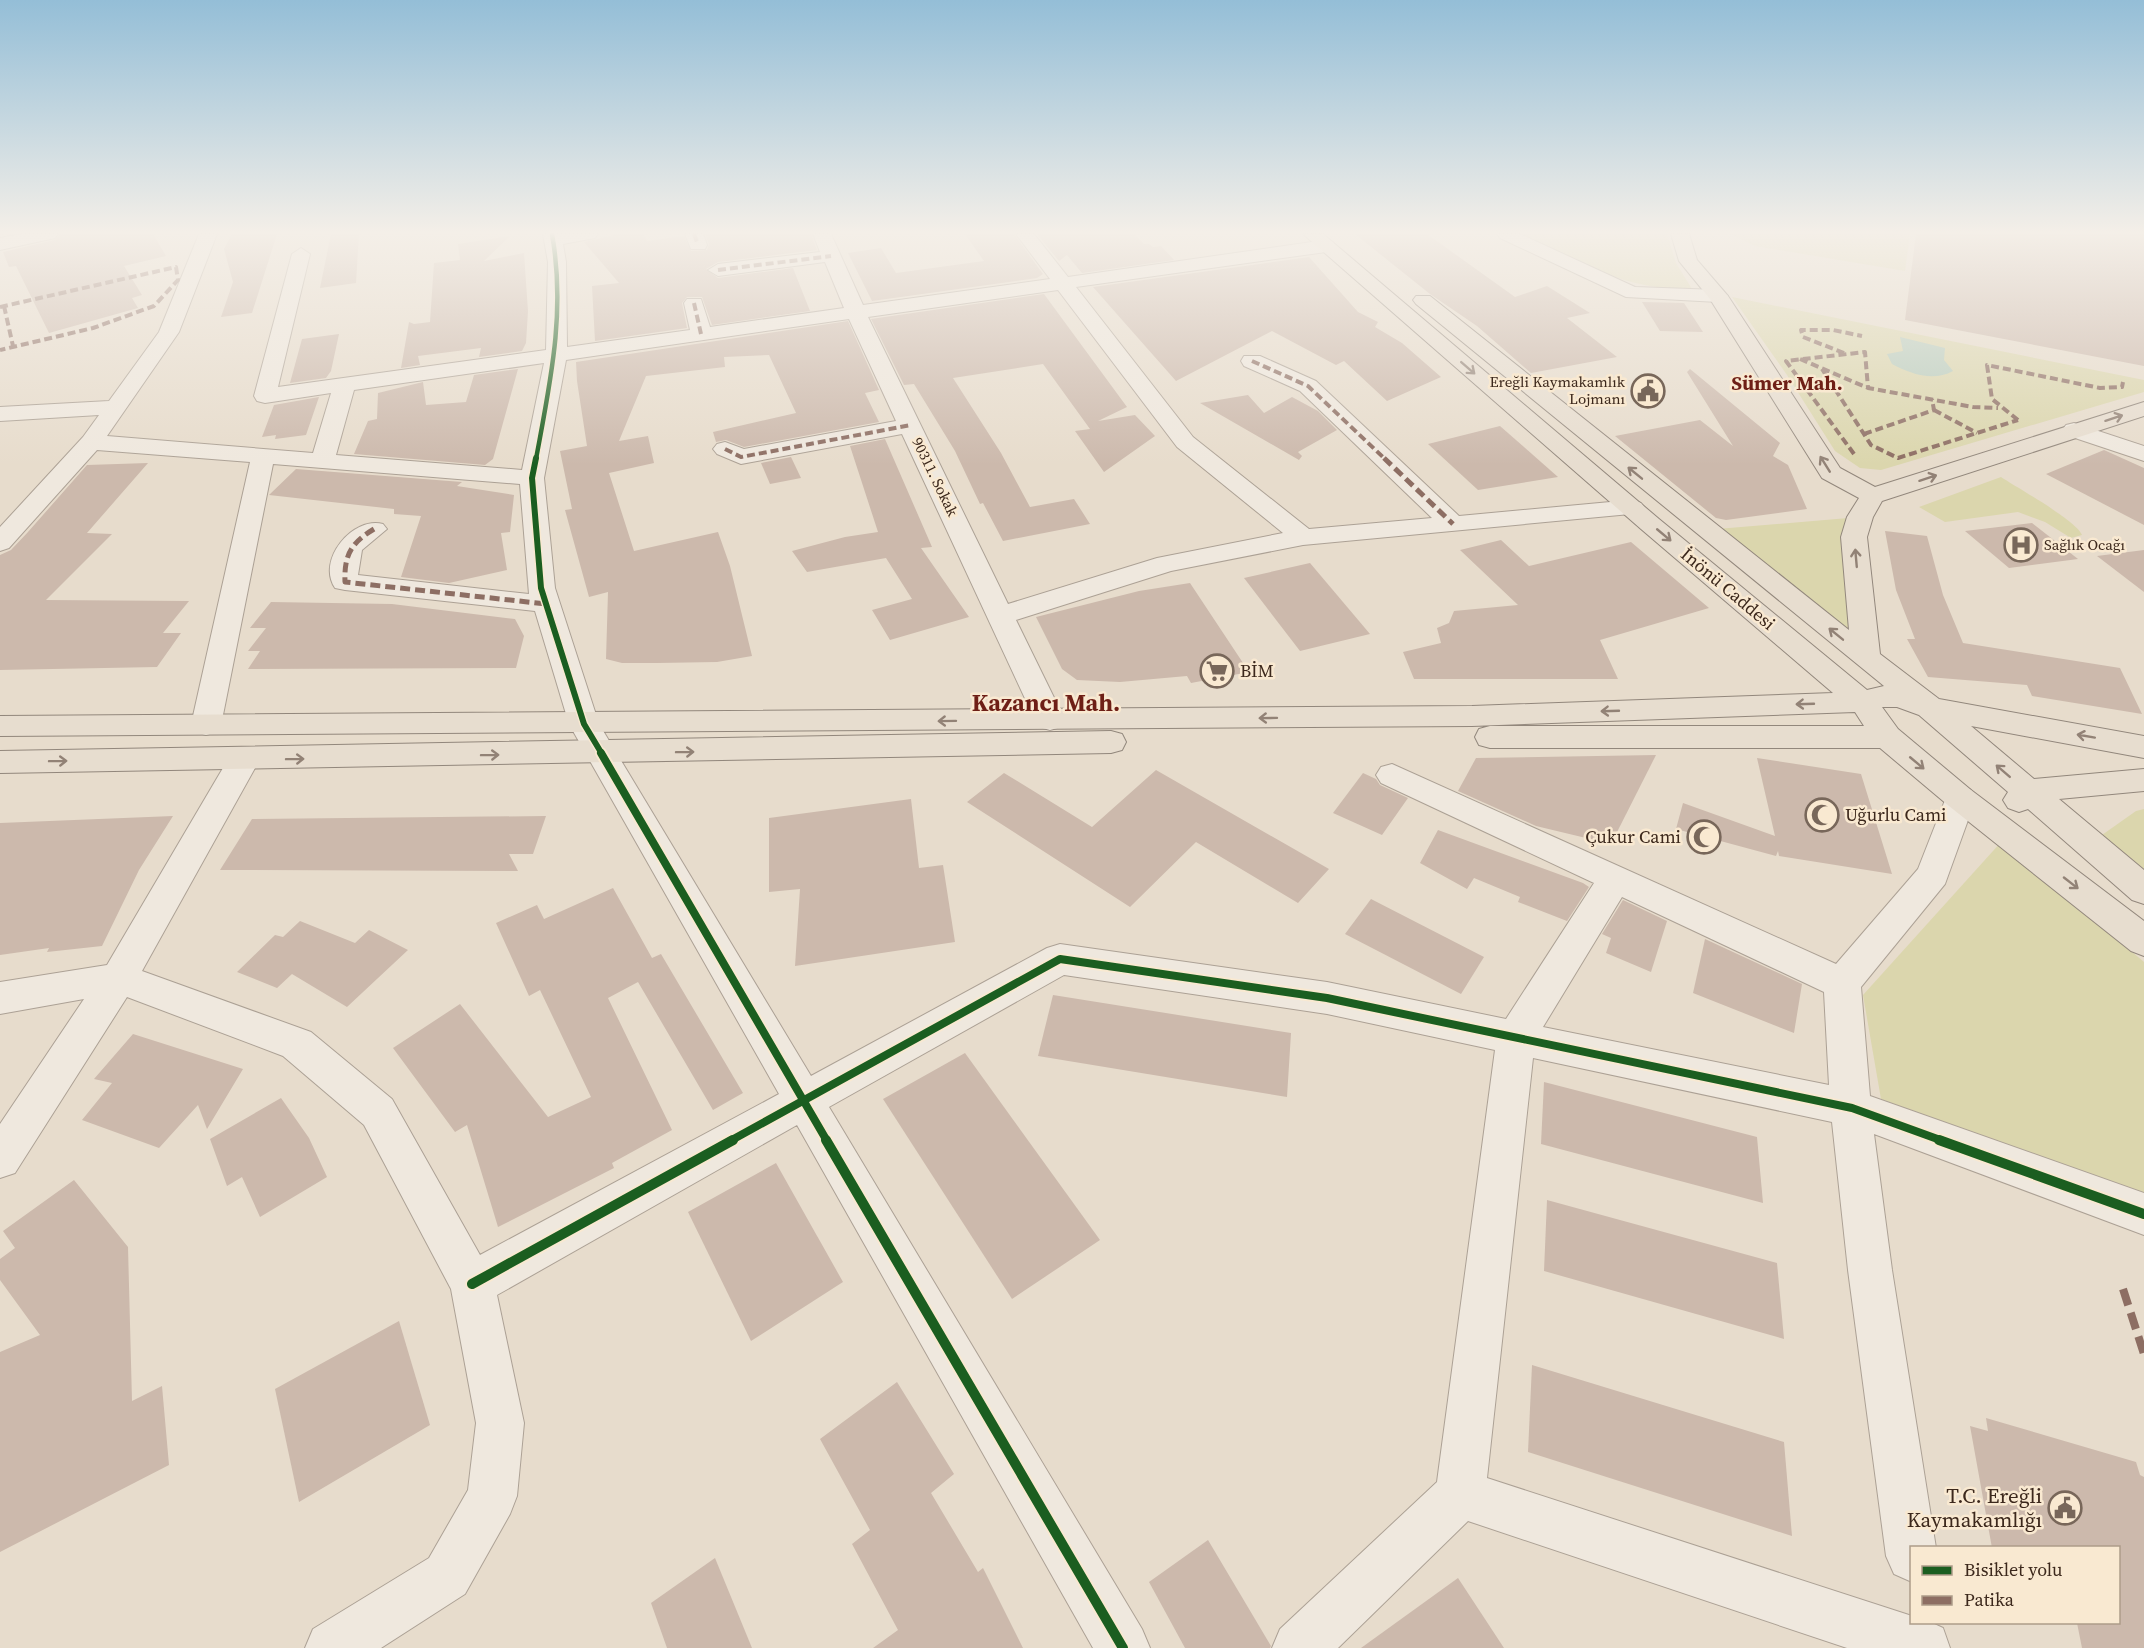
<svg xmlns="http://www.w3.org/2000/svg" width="2144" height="1648" font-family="'Source Serif 4',serif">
	<rect width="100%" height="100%" fill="#e7dccc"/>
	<g fill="#dbd6ad">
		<path d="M1520,234h147l9,29 16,26c-66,2 -115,-27 -172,-55z"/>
		<path d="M1730,234h180l-5,37 -150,-25z"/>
		<path d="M1732,297l412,83v12l-263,78 -21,-2 -25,-17 -48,-76z"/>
		<path d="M2001,477c15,10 76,44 81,58l-11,3 -26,-16 -27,-10 -73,10 -26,-15z"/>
		<path d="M1860,517l6,141 -161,-128z"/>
		<path d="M2144,809v60l-42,-34 34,-24z"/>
		<path d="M2002,841l142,121v236l-263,-99 -18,-104z"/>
	</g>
	<path fill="#b7ccbd" d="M1900,337l45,11 -1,12 9,11c-20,11 -42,3 -61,-7l-5,-10 16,-3z"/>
	<g fill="#ccb9ac">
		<path d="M60,234h93l13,22 -42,10 18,29 -10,3 6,10 -89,25 -33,-67 -7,1 -6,-15 52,-12z"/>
		<path d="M232,234h45l-25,79 -31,4 12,-35 -9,-33z"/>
		<path d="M331,234h28l-3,49 -36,5z"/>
		<path d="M618,234h25l4,7 37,-5 7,15 16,-1 2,-6 -4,-10h106l6,16 -99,12 -12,7 12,9 75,-10 17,43 -98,14 -10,-28h-15l-5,6 5,25 -92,13 -3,-55 27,-3 -35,-41z"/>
		<path d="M965,234h49l29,40 -6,4 -165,23 -24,-48 33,-5 15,25 88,-12z"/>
		<path d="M1037,234h97l10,10h5l4,3 8,-1 13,14 -92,13 -15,-18 -8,6z"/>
		<path d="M1355,234h72l88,63 32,-11 43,27 -23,5 50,39 -86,16 -54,-47 -47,-32z"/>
		<path d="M1916,234h228v132l-239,-46z"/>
		<path d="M510,236l-26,25 40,-8 4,58 -2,32 -4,8 -43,6 2,-9 -63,8 2,9 -19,3 8,-46 5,2 16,-2 4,-59 26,-3 -2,-16z"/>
		<path d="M1309,257l49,55 20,10 -3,5 27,16 39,34 -54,24 -43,-40 -8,4 -64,-34 -96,50 -83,-94z"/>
		<path d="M1044,294l83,113 -29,14 37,-6 20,21 -51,36 -29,-41 15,-2 -47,-65 -90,14 48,75 29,54 44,-8 16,25 -87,17 -20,-38 -3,1 -25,-53 -41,-67 -10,1 -33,-66z"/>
		<path d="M1642,302l42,1 19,29 -43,-1z"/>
		<path d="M848,321l31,69 -14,3 14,29 -135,25 -18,-7 -10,2 -3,-10 83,-19 -27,-58 -45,2 1,10 -79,9 -27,65 29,-5 6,27 -45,10 25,78 84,-19 12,34 22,90 -35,6 -60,1h-35l-16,-4 2,-67 -19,5 -24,-87 7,-1 -12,-58 27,-5 -10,-65 -1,-19z"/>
		<path d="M339,334l-8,37 -5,7 -36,5 12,-44z"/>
		<path d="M518,369l-25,90 -8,6 -131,-11 14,-33 9,-2 1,-26 45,-11 3,23 40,-3 8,-27z"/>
		<path d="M1690,369l90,74 -7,13 15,9 19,44 -81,11 -10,-2 -101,-82 85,-16 33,26 -46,-74z"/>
		<path d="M1248,395l16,18 28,-16 26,14 19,19 -39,22 4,4 -3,4 -99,-57z"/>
		<path d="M319,397l-13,38 -31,4 1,-4 -14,2 12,-32z"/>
		<path d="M1500,426l58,51 -80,13 -50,-46z"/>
		<path d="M885,439l47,108 -11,1 48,69 -79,23 -18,-30 40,-11 -26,-41 -79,14 -15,-21 53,-14 33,-5 -28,-86z"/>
		<path d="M2104,450l40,18v57l-98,-51z"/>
		<path d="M791,457l10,21 -31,6 -9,-21z"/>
		<path d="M148,463l-61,70 25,1 -66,66 143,1 -26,32h18l-24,34 -157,3v-115l11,-5 17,-18 59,-67z"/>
		<path d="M296,469l166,13 -5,4 57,9 -4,37 -9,1 6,37 -58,13 -48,-6 20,-61 -27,-2v-5l-125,-14z"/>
		<path d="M2032,523l46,36 -69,9 -44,-37z"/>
		<path d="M1885,531l42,5 16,59 20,48 157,25 22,46 -110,-18 -5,-11 -99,-8 -21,-38h8l-19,-49z"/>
		<path d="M1501,540l28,26 102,-24 78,66 -109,32 18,39h-204l-11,-27 38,-9 -4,-15 12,-5 5,-12 64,-6 -58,-55z"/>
		<path d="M2144,550v42l-47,-36z"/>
		<path d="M1310,563l60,71 -70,17 -56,-73z"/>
		<path d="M1190,583l59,89 -58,11 -4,-7 -67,6 -43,-2 -15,-11 -26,-52 103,-26z"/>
		<path d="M271,602l121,2 123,15 9,17 -8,32 -268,1 12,-18h-12l18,-23h-16z"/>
		<path d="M1656,755l-45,89 -75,-18 -78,-35 18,-33z"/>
		<path d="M1757,758l104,16 31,100 -113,-18 -1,-5 -2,5 -100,-27 7,-26 92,33z"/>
		<path d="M1156,770l173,99 -31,34 -102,-61 -66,65 -163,-105 37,-29 88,54z"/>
		<path d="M1363,773l13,6 4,6 28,13 -26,37 -49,-22z"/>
		<path d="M911,799l8,69 24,-3 12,77 -160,24 5,-77 -31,3v-74z"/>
		<path d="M173,816l-34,54 -37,76 -55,6 2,-4 -49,7v-132z"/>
		<path d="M546,816l-13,38h-24l9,17 -298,-1 32,-51z"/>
		<path d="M1438,830l145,53 6,4 -22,34 -49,-19 2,-5 -46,-19 -7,11 -47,-26z"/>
		<path d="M613,888l39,70 9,-4 82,139 -30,17 -75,-128 -30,16 64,132 -60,33 2,5 -116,59 -31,-102 -12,7 -62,-84 67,-44 88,113 43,-20 -51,-107 -11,6 -33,-73 41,-18 7,14z"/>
		<path d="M1371,899l113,58 -23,37 -116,-60z"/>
		<path d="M1623,900l44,21 -16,51 -45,-19 5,-15 -9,-4z"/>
		<path d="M300,921l55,22 14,-13 39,20 -61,57 -55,-33 -15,14 -40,-16 38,-37 8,2z"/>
		<path d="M1705,939l97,45 -8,49 -101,-40z"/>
		<path d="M1053,995l238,38 -4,64 -249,-41z"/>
		<path d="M133,1034l110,35 -36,60 -9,-24 -39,43 -77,-28 30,-37 -18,-4z"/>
		<path d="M965,1053l135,187 -88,59 -129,-200z"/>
		<path d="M1544,1082l213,55 6,66 -222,-59z"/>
		<path d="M281,1098l28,40 18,39 -67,40 -18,-40 -15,9 -17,-47z"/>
		<path d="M776,1163l67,119 -92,59 -63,-129z"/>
		<path d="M74,1180l54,67 4,154 30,-15 7,79 -169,87v-200l40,-17 -40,-55v-21l15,-11 -12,-17z"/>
		<path d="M1547,1200l230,63 7,76 -240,-68z"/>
		<path d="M399,1321l31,104 -131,77 -24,-113z"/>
		<path d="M1532,1365l252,77 8,94 -264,-84z"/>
		<path d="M897,1382l57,92 -23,19 47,79 5,-4 40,80h-150l25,-18 -46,-86 18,-14 -50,-91z"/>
		<path d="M1986,1418l150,44 4,13 4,2v171h-62l-5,-25h41v-75h-126l-22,-122 18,5z"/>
		<path d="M1208,1540l63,106 -1,2h-85l-36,-66z"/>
		<path d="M715,1558l37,90h-85l-16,-45z"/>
		<path d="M1458,1578l46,70h-143z"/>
	</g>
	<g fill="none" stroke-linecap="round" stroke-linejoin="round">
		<g stroke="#aca195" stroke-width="2">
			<g id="minor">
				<path d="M22,234h36l-3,4 -55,12v-12z"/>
				<path d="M199,234h18l-38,98 -72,104 206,17 18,-60 -66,10 -8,-2 -3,-5 38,-142 9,-6 9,6 -32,133 268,-37 2,-88 -5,-28h55l-3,4 -32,6 3,18 1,85 123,-17 -6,-27 3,-4h14l9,28 134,-19 -19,-46 -107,14 -10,-6 10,-6 102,-12 -7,-18h18l32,71 187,-26 -34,-45h18l34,43 258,-37 7,2 2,4 -2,4 -7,2 -250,35 117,150 116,92 123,-11 -132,-127 -56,-25 -3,-5 3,-5h16l56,25 143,135 173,-16 9,3 4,5 -4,5 -338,32 -132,26 -155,49 49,100 -4,7 -11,3 -11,-3 -4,-7 -133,-286 -161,30 -24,-10 -4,-5 4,-5 8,-2 19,7 152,-28 -47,-102 -283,41 -22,118 11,110 44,136 212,352 236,-128 13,-4 267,38 179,37 88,-136 -213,-100 -5,-8 5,-8 11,-3 444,200 82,-95 31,-79 11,-4 11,4 5,8 -31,86 -84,103 9,109 274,97v42l-270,-101 18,136 44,278h-24v34l-18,-8 -8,-18 -38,-286 -16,-148 -299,-64 -46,420 425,138v6h18l13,6 7,20h-103l-379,-127 -130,127h-66l8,-19 157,-147 58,-432 -168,-36 -263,-39 -235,132 313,522 8,19h-57l-296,-523 -300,170 27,128 -7,73 -7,18 -45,80 -84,54h-76l8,-19 116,-71 39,-68 8,-67 -25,-134 -87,-164 -81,-69 -156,-59 -112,176 -15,5v-54l84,-125 -84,15v-32l107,-17 126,-214 11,-3 11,3 5,8 -118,212 169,61 81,67 88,156 299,-161 -210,-370 -34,-113 -190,-21 -10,-2c-19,-28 18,-72 48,-64l4,5 -25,21 -4,25 171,19 -9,-110 -247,-20 -52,261 -4,7 -11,3 -11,-3 -4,-7 59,-263 -153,-12 -88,98 -9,3v-24l83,-90 16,-22 -99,6v-14l109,-6 50,-69zM1058,290l119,157 106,86 -126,25 -149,46 -140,-287zM544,363l-22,107 -186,-15 18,-65zM1622,897l202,95 5,93 -286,-58z"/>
				<path d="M685,234h18l4,11 -2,4h-14z"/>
				<path d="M1497,234h23l115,53 83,3 10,6 -10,6 -92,-5 -126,-59z"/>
				<path d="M2074,423l70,23v15l-78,-26 -4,-5 4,-5z"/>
			</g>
		</g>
		<g stroke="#92877c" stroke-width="2">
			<g id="major">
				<path d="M1303,234h20l336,285 208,171 17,-4 -468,-382 -3,-4 3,-4h14l419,334 -8,-93 6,-20 12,-19 -37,-20 -112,-179 -31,-38 -8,-27h18l8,26 31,36 112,172 35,19 269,-85v14l-262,85 -9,16 -6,20 13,117 59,45 205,37v22l-173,-32 63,53 110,-10v22l-85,8 85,71v34l-12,-4 -104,-91 -9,3 -11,-4 -5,-8 5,-8 -89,-77 -22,-8h-15l16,22 73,61 173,131v35l-13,-5 -182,-145 -69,-58h-390l-11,-3 -4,-8 4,-8 11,-3h374l-9,-14 -383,14 -1472,10v-20l1472,-10 361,-13 -192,-164z"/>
				<path d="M1111,731l11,3 4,8 -4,8 -11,3 -1111,20v-22z"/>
			</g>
		</g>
		<use href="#minor" fill="#efe8de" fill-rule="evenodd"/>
		<use href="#major" fill="#e7ddcf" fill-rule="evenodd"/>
		<g stroke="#8d6e63" stroke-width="4" stroke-dasharray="8 4" stroke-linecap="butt">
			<path d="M694,234l4,11"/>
			<path d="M718,270l113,-14"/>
			<path d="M694,303l7,31"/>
			<path d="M4,306l9,40"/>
			<path d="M0,307l176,-40 2,13 -24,26 -61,22 -93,22"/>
			<path d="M1844,353l-41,-16 -2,-7h32l29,6"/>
			<path d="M1800,359l68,29 105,19 25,1"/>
			<path d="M1252,361l56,25 77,73"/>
			<path d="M1822,369l49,76 27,13 120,-38"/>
			<path d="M1934,410l43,23"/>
			<path d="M2018,420l-26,-21 -5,-34 113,23 22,-1 1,-5"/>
			<path d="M1864,434l70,-24 -2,-11"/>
			<path d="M725,449l16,8 170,-32"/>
			<path d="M1854,454l-68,-93 79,-9 3,36"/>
		</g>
		<g stroke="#8d6e63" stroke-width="5" stroke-dasharray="10 5" stroke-linecap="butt">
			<path d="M1384,458l69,66"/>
			<path d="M374,529c-23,14 -30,26 -29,53l201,22"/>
		</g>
		<path stroke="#8d6e63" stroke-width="8" stroke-dasharray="17 8" stroke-linecap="butt" d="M2123,1289l21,65"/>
		<g stroke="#f9e9d1" stroke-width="7">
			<path id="cycleway-far3" d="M536,459c14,-76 30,-147 16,-225"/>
		</g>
		<g stroke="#f9e9d1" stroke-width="9">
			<path id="cycleway-far2" d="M536,458l-4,20 9,110 43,136 18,30"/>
		</g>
		<g stroke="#f9e9d1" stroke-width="12">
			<g id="cycleway-far1">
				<path d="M601,753l226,388"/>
				<path d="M730,1141l330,-182 267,39 525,110 91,33"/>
			</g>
		</g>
		<g stroke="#f9e9d1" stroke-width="14">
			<g id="cycleway">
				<path d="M826,1140l297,508"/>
				<path d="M1939,1140l205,74"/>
				<path d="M472,1284l261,-144"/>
			</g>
		</g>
		<use href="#cycleway-far3" stroke="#1b5e20" stroke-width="4.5"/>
		<use href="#cycleway-far2" stroke="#1b5e20" stroke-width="6"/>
		<use href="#cycleway-far1" stroke="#1b5e20" stroke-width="8"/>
		<use href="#cycleway" stroke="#1b5e20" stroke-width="10"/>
	</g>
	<defs><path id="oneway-shaft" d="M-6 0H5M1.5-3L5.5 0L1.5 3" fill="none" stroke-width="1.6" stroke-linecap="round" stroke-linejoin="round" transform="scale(1.5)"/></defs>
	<g stroke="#928276">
		<use href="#oneway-shaft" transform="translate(1468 368) rotate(41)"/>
		<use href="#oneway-shaft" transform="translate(2114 418) rotate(-18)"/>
		<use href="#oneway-shaft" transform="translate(1825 464) rotate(-122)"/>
		<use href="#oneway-shaft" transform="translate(1635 473) rotate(-141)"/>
		<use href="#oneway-shaft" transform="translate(1928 478) rotate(-18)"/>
		<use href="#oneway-shaft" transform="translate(1664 535) rotate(40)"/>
		<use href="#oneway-shaft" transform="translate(1856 558) rotate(-95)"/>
		<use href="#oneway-shaft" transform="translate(1836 634) rotate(-141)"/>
		<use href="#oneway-shaft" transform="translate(1805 704) rotate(178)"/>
		<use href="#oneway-shaft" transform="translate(1610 711) rotate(178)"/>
		<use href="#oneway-shaft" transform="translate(1268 718) rotate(179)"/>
		<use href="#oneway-shaft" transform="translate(947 721) rotate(179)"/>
		<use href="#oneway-shaft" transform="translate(2086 736) rotate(-170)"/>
		<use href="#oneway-shaft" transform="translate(685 752) rotate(-1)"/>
		<use href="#oneway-shaft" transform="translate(490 755) rotate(-1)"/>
		<use href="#oneway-shaft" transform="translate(295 759) rotate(-1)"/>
		<use href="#oneway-shaft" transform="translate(58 761) rotate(-1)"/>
		<use href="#oneway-shaft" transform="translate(1917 763) rotate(40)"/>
		<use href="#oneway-shaft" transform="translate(2003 771) rotate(-139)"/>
		<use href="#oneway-shaft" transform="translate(2071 883) rotate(38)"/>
	</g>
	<linearGradient id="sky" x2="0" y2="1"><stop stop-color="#94bed7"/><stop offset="0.5" stop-color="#f4efe8"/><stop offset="1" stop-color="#f4efe8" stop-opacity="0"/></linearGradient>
	<rect width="2144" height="465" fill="url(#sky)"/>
	<defs>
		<g id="civic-ring" transform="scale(1.725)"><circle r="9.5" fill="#f9e9d1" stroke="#78675a" stroke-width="1.5"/><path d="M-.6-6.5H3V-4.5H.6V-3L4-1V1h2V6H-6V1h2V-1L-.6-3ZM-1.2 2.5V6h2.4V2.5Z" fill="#78675a"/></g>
		<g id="hospital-ring" transform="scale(1.725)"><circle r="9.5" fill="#f9e9d1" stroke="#78675a" stroke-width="1.5"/><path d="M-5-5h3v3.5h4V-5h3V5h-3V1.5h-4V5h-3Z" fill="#78675a"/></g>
		<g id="supermarket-ring" transform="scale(1.725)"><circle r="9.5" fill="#f9e9d1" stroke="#78675a" stroke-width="1.5"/><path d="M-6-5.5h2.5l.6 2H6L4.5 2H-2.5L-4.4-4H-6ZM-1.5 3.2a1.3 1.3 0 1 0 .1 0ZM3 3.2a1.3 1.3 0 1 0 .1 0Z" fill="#78675a"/></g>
		<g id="mosque-ring" transform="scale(1.725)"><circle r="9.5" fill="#f9e9d1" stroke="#78675a" stroke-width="1.5"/><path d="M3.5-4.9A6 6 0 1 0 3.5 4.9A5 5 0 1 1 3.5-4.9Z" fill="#78675a"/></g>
	</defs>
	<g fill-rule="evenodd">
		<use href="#civic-ring" x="1648" y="391"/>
		<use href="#hospital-ring" x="2021" y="545"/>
		<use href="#supermarket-ring" x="1217" y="671"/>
		<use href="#mosque-ring" x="1822" y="815"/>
		<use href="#mosque-ring" x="1704" y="837"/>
		<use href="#civic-ring" x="2065" y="1508"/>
	</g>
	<g text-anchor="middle" stroke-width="5" stroke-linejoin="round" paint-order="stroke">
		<g font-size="15" fill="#3c281c" stroke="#f9e9d1" text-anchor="end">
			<text x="1625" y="387">Ereğli Kaymakamlık<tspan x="1625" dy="17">Lojmanı</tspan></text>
			<text x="2044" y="550" text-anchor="start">Sağlık Ocağı</text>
		</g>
		<g font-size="15" fill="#3c281c" stroke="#f9e9d1">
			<text transform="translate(935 477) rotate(64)" y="5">90311. Sokak</text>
		</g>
		<g font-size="18" fill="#3c281c" stroke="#f9e9d1">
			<text transform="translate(1728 589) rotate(40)" y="6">İnönü Caddesi</text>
		</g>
		<g font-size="18" fill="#3c281c" stroke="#f9e9d1" text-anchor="start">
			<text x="1240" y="677">BİM</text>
			<text x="1845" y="821">Uğurlu Cami</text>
			<text x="1681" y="843" text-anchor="end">Çukur Cami</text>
		</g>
		<g font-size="20" font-weight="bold" fill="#6e1f16" stroke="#f9e9d1">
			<text x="1787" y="390">Sümer Mah.</text>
		</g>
		<g font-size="21" fill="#3c281c" stroke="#f9e9d1" text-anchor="end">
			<text x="2042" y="1503">T.C. Ereğli<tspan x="2042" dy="24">Kaymakamlığı</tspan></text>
		</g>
		<g font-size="24" font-weight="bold" fill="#6e1f16" stroke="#f9e9d1">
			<text x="1046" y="711">Kazancı Mah.</text>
		</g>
	</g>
	<rect x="1910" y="1546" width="210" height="78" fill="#f9e9d1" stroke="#ad9c89" stroke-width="1.5"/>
	<rect x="1922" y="1566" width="30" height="9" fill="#1b5e20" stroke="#ad9c89" stroke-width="1.5"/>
	<text x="1964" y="1576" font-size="18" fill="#3c281c">Bisiklet yolu</text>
	<rect x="1922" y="1596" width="30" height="9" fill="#8d6e63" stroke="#ad9c89" stroke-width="1.5"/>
	<text x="1964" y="1606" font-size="18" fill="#3c281c">Patika</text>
</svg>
